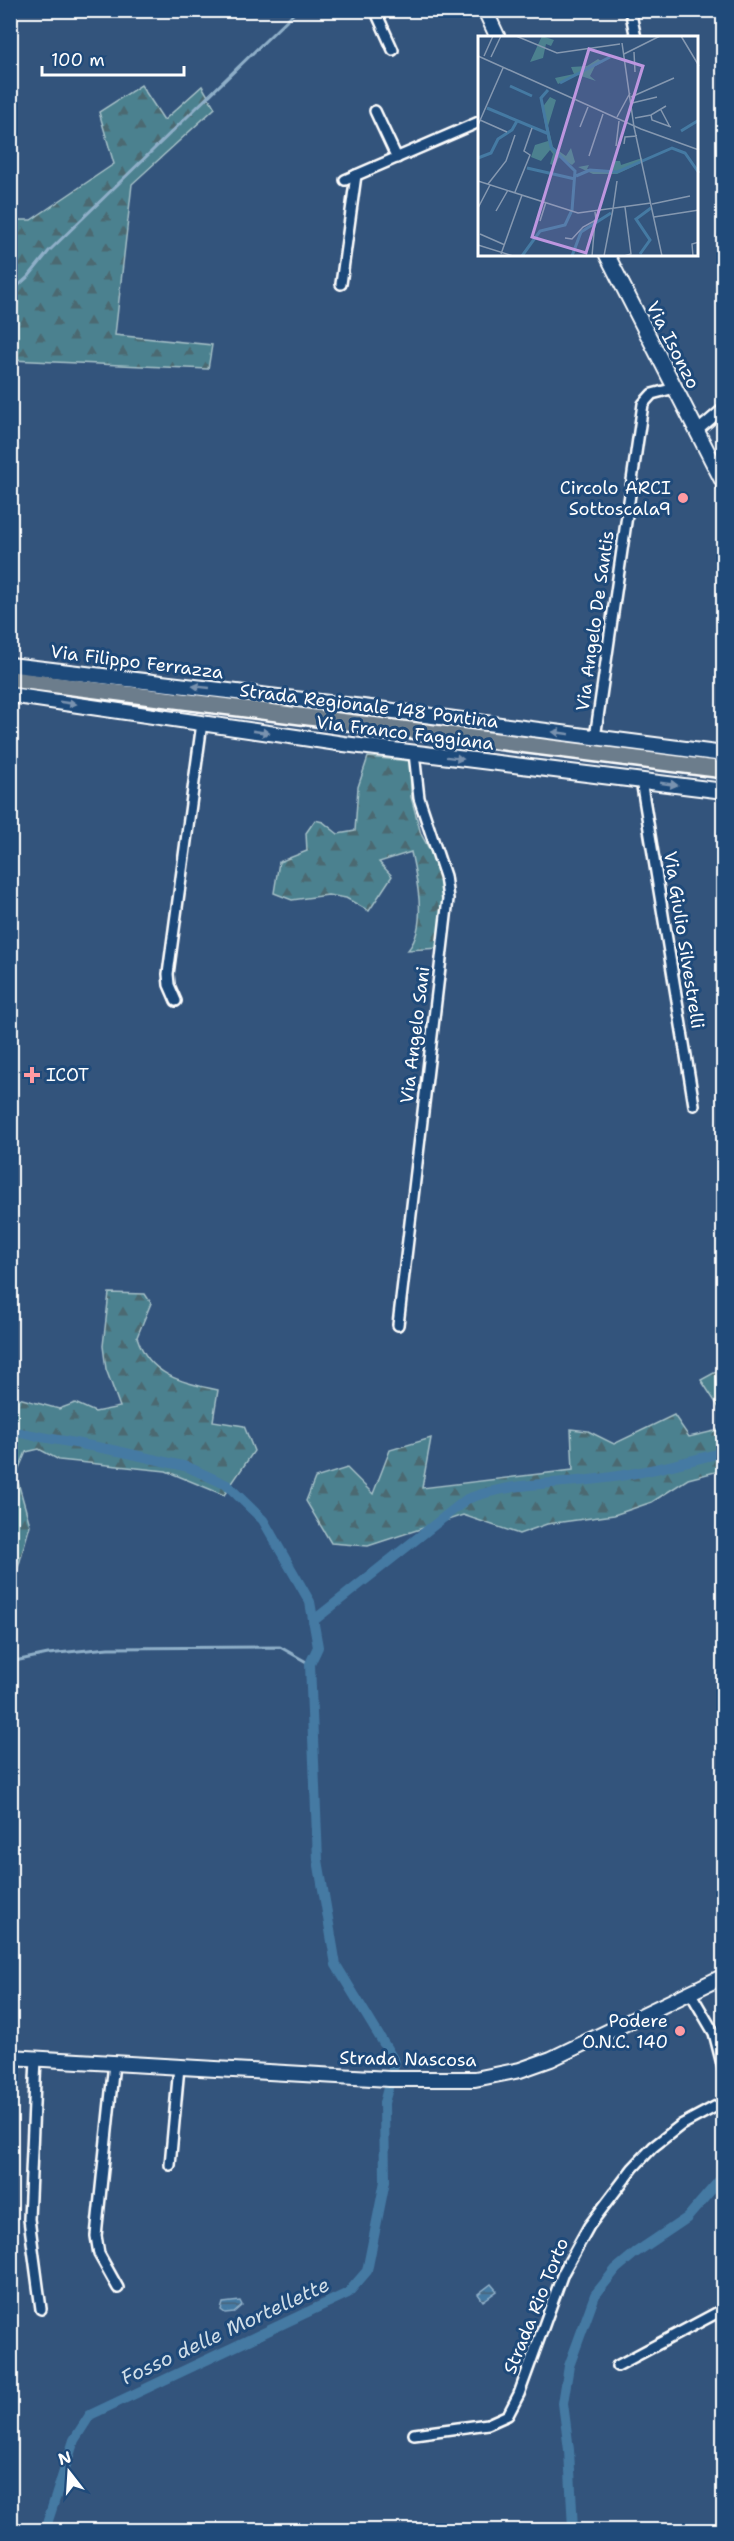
<svg xmlns="http://www.w3.org/2000/svg" width="734" height="2541" font-family="'Shantell Sans',sans-serif">
	<defs>
		<pattern id="forest-firs" width="22" height="20" patternUnits="userSpaceOnUse" patternTransform="scale(1.5)"><rect width="22" height="20" fill="#4c818f"/><path d="M5 1l3.5 6h-7zM16 11l3.5 6h-7z" fill="#4c6971"/></pattern>
		<pattern id="water-rules" width="6" height="5" patternUnits="userSpaceOnUse" patternTransform="scale(1.5)"><rect width="6" height="5" fill="#457aa3"/><path d="M0 2.5h6" fill="none" stroke="#486378"/></pattern>
	</defs>
	<rect width="100%" height="100%" fill="#33547c"/>
	<filter id="ink" filterUnits="userSpaceOnUse"><feTurbulence type="fractalNoise" baseFrequency=".0167" numOctaves="2"/><feDisplacementMap in="SourceGraphic" scale="12" xChannelSelector="R" yChannelSelector="G"/><feConvolveMatrix kernelMatrix="1 2 1 2 8 2 1 2 1" color-interpolation-filters="sRGB"/></filter>
	<g filter="url(#ink)">
		<g fill="url(#forest-firs)" stroke="#a6c0c7" stroke-width="1.5">
			<path d="M141,85l23,35 38,-34 13,22 -83,76 -17,151 97,10 -4,24 -197,-9v-140h20l83,-56 -15,-52z"/>
			<path d="M368,757l42,4 1,36 10,37 18,33 4,21 -3,60 -32,2c20,-24 9,-70 3,-98l-32,10 13,14 -23,35 -23,-13 -18,-3 -36,5 -18,-7 5,-31 28,-11 -1,-18 9,-13 8,2 15,12 17,-3 3,-44z"/>
			<path d="M109,1293l36,1 6,9 -14,34c12,38 45,46 81,53l-5,31 31,5 10,25 -30,44 -58,-24 -107,-11 -20,-11 -13,3 -10,23 14,50 -14,50h-5v-179l48,13 16,-6 20,9 25,-5 -14,-38 -3,-23z"/>
			<path d="M723,1368v46l-22,-34z"/>
			<path d="M674,1415l15,22 34,-8v41l-35,9 -36,23 -38,13 -67,9 -28,10 -56,-19 -95,31 -37,-3 -25,-42 9,-23 32,-10 26,26 17,-44 41,-12 -9,50 151,-18 -2,-41 17,2 26,13z"/>
		</g>
		<g fill="url(#water-rules)" stroke="#8fafc8" stroke-width="1.5">
			<path d="M491,2284l6,7 -14,10 -5,-7z"/>
			<path d="M240,2301l2,4 -8,7 -9,1 -4,-3 2,-7z"/>
		</g>
		<g fill="none" stroke-linecap="round" stroke-linejoin="round">
			<g stroke="#8fafc8" stroke-width="3">
				<path d="M10,293l19,-17 20,-25 248,-241"/>
				<path d="M10,1662l38,-8 60,-6 172,-1 30,17"/>
			</g>
			<g stroke="#457aa3" stroke-width="10">
				<path d="M10,1431l108,20 70,16 39,18 36,35 47,82 8,45 -8,17 8,196 18,105 59,97 -11,41 1,78 -18,90 -19,22 -258,122 -16,25 -29,90"/>
				<path d="M313,1621l154,-122c42,-16 87,-15 131,-20 42,-5 84,-16 126,-27"/>
				<path d="M573,2530l-4,-80 -6,-47 6,-37 26,-71 21,-26 19,-16 52,-35 37,-43"/>
			</g>
			<g stroke="#fff" stroke-width="14">
				<g id="street">
					<path d="M375,10l18,40"/>
					<path d="M630,10l6,28"/>
					<path d="M375,111l22,47"/>
					<path d="M345,180l134,-58"/>
					<path d="M341,284l15,-109"/>
					<path d="M697,431l27,-23"/>
					<path d="M595,738l48,-334 9,-10 23,-6"/>
					<path d="M641,780l53,325"/>
					<path d="M176,1001l-7,-16 -1,-11 34,-251"/>
					<path d="M398,1325l50,-426 -3,-23 -26,-78 -5,-45"/>
					<path d="M690,1992l24,41 10,39"/>
					<path d="M36,2058l-7,161 12,90"/>
					<path d="M114,2063l-18,173 3,18 19,34"/>
					<path d="M723,2102l1,14"/>
					<path d="M170,2165l9,-98"/>
					<path d="M617,2366l107,-57"/>
					<path d="M414,2434l74,-10 20,-9 11,-21 44,-121 26,-47 44,-58 20,-21 28,-22 43,-23"/>
				</g>
			</g>
			<g stroke="#fff" stroke-width="18">
				<g id="secondary">
					<path d="M485,10l13,28"/>
					<path d="M607,255l117,229"/>
					<path d="M10,665l353,42 361,47"/>
					<path d="M10,695l334,49 380,47"/>
					<path d="M10,2057l379,22h86l45,-9 31,-11 173,-83"/>
				</g>
			</g>
			<g stroke="#fff" stroke-width="20">
				<path id="primary" d="M10,679l714,91"/>
			</g>
			<use href="#street" stroke="#1f4a7a" stroke-width="9"/>
			<use href="#secondary" stroke="#1f4a7a" stroke-width="14"/>
			<use href="#primary" stroke="#6c7d8c" stroke-width="15"/>
		</g>
		<defs><path id="oneway-solid" d="M-6-.8H1V-3.2L6.5 0L1 3.2V.8H-6Z" transform="scale(1.5)"/></defs>
		<g fill="#7992af">
			<use href="#oneway-solid" transform="translate(201 687) rotate(-174)"/>
			<use href="#oneway-solid" transform="translate(68 703) rotate(8)"/>
			<use href="#oneway-solid" transform="translate(261 732) rotate(8)"/>
			<use href="#oneway-solid" transform="translate(561 733) rotate(-172)"/>
			<use href="#oneway-solid" transform="translate(455 758) rotate(7)"/>
			<use href="#oneway-solid" transform="translate(669 784) rotate(8)"/>
		</g>
	</g>
	<g fill="#ff9aa2" stroke="#1f4a7a" stroke-width="2">
		<circle cx="683" cy="498" r="6"/>
		<path d="M29 1066h6v6h6v6h-6v6h-6v-6h-6v-6h6z"/>
		<circle cx="680" cy="2031" r="6"/>
	</g>
	<g text-anchor="middle" stroke-width="6" stroke-linejoin="round" paint-order="stroke">
		<g font-size="18" fill="#fff" stroke="#1f4a7a">
			<text transform="translate(673 345) rotate(63)" y="6">Via Isonzo</text>
			<text transform="translate(595 621) rotate(-82)" y="6">Via Angelo De Santis</text>
			<text transform="translate(137 662) rotate(7)" y="6">Via Filippo Ferrazza</text>
			<text transform="translate(369 706) rotate(7)" y="6">Strada Regionale 148 Pontina</text>
			<text transform="translate(405 733) rotate(7)" y="6">Via Franco Faggiana</text>
			<text transform="translate(684 940) rotate(81)" y="6">Via Giulio Silvestrelli</text>
			<text transform="translate(415 1035) rotate(-83)" y="6">Via Angelo Sani</text>
			<text transform="translate(408 2059) rotate(1)" y="6">Strada Nascosa</text>
			<text transform="translate(536 2306) rotate(-68)" y="6">Strada Rio Torto</text>
		</g>
		<g font-size="18" fill="#fff" stroke="#1f4a7a" text-anchor="end">
			<text x="671" y="494">Circolo ARCI<tspan x="671" dy="21">Sottoscala9</tspan></text>
			<text x="46" y="1081" text-anchor="start">ICOT</text>
			<text x="668" y="2027">Podere<tspan x="668" dy="21">O.N.C. 140</tspan></text>
		</g>
		<g font-size="20" font-style="italic" fill="#d0dee8" stroke="#1f4a7a">
			<text transform="translate(225 2331) rotate(-25)" y="7">Fosso delle Mortellette</text>
		</g>
	</g>
	<g transform="translate(478 36)">
		<rect width="220" height="220" fill="#33547c"/>
		<path d="M64,0l12,4 -3,6 -5,-2 -3,14 -13,4zM120,23l5,3 -8,4 -5,10 6,5 -18,-6 -20,9 -3,-6 19,-4 -3,-7 16,-1zM72,61l6,3 -8,26 5,21 13,9 5,-8 4,14 -3,3 -13,-8 -4,9 -5,-2 3,-10 -3,-4 -9,11 -10,-4 4,-12 13,-4 -6,-33zM164,122l1,4 -26,12h-24l-15,-7 11,-2 -2,4 24,2 3,-10h6l1,4z" fill="#4c818f"/>
		<path fill="none" stroke="#457aa3" stroke-width="3" d="M82,47l50,-26M32,50l22,10M9,72l62,26M203,95l18,-11M0,122l13,-5 7,-14 14,-9 5,-9M49,132l48,11M98,140l14,-6 27,2 55,-24 13,5 14,20M162,218l10,-14 -14,-21 15,-11M44,220l18,-25 25,-6 7,-15 3,-39 -24,-24 -10,-49 7,-8M94,220l9,-24 30,-19"/>
		<path fill="none" stroke="#8598b0" stroke-width="1.5" d="M38,0l41,17 63,-9M203,0l18,30M144,7l12,84 28,129M156,16l1,20M146,18l36,-18M0,20l163,73 58,21M6,20l9,-20M13,21l10,-21M153,61l43,-19M154,67l25,-6M183,74l9,17M173,79l1,5 19,7M139,81l13,-24M157,82l16,-3 15,-9M2,84l27,12M0,89l25,-57M102,91l8,-20M146,108l1,-7 12,-1M138,110l3,-25M111,120l14,-42M0,145l100,32 73,-10M10,148l18,-23 9,-26M37,156l15,-37 -6,-4 8,-23M174,168l38,-8M0,172l12,-23M135,173l4,-28M18,175l12,-21M176,181l45,-7M62,185l6,-19M2,198l25,11M87,202l7,1 11,-12 13,-7 -1,-8M0,209l35,11M23,218l21,-59M114,220l3,-35M126,220l9,-47M146,220l7,-2 -6,-47M215,220l-1,-12 7,-2"/>
		<path fill="#bd96df" fill-opacity="0.15" stroke="#bd96df" stroke-width="3" d="M111,13l54,17 -57,187 -54,-16z"/>
		<rect width="220" height="220" fill="none" stroke="#fff" stroke-width="3"/>
	</g>
	<rect width="734" height="2541" fill="none" stroke="#1f4a7a" stroke-width="36"/>
	<rect x="18" y="18" width="698" height="2505" fill="none" stroke="#fff" stroke-width="2" filter="url(#ink)"/>
	<g transform="translate(69 2472) rotate(343)" stroke="#1f4a7a" stroke-width="4.5" paint-order="stroke">
	<path d="M0-4.5L10 22L0 15L-10 22Z" fill="#ffffff"/>
	<text y="-9" font-size="16" font-weight="bold" text-anchor="middle" fill="#ffffff">N</text>
	</g>
	<path d="M42 66v9h142v-9" fill="none" stroke="#ffffff" stroke-width="3"/>
	<text x="51" y="66" font-size="18" fill="#ffffff" stroke="#1f4a7a" stroke-width="4.5" paint-order="stroke">100 m</text>
</svg>
